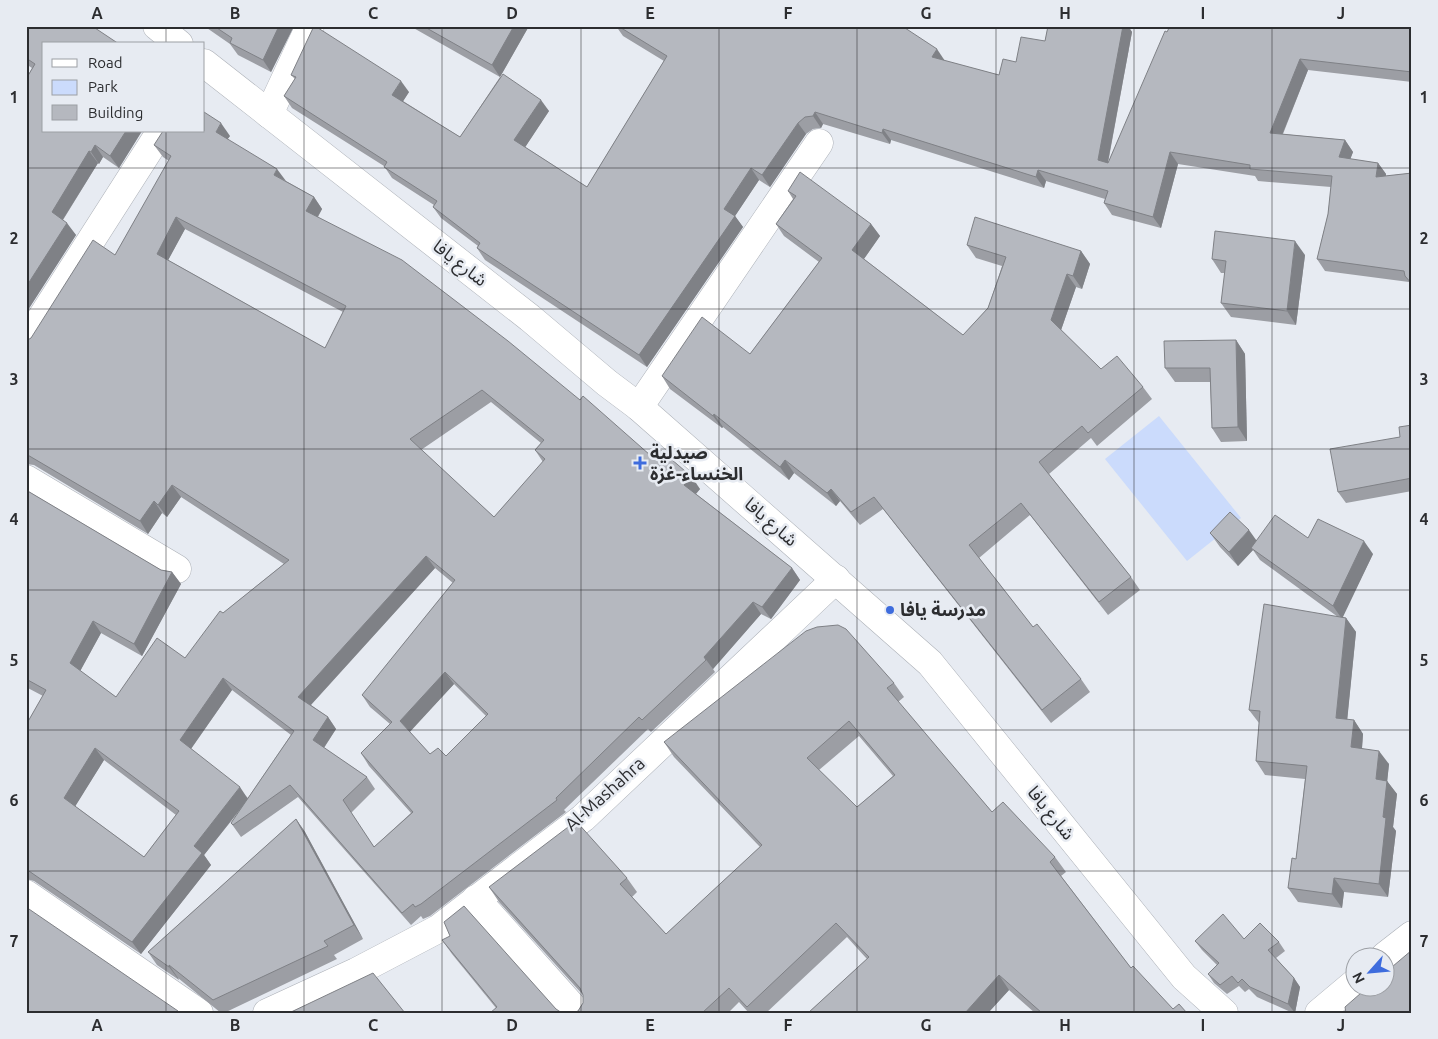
<svg xmlns="http://www.w3.org/2000/svg" width="1438" height="1039" font-family="Ubuntu,'Noto Sans Arabic',sans-serif">
	<rect width="100%" height="100%" fill="#e7ebf2"/>
	<path fill="#cbdbfc" d="M1159,416l82,102 -54,43 -82,-102z"/>
	<g fill="none" stroke-linecap="round" stroke-linejoin="round">
		<g stroke="#acb0b7" stroke-width="29">
			<g id="minor">
				<path d="M157,26l22,18"/>
				<path d="M204,63l326,255 77,65 32,24 291,256 254,314 40,36"/>
				<path d="M269,114l41,-88"/>
				<path d="M26,342l135,-211"/>
				<path d="M639,407l180,-264"/>
				<path d="M26,479l151,90"/>
				<path d="M26,894l173,119"/>
				<path d="M476,899l102,114"/>
				<path d="M1385,956l27,-21"/>
				<path d="M267,1013l89,-41 82,-43 145,-111 253,-239"/>
				<path d="M1319,1013l37,-31"/>
			</g>
		</g>
		<use href="#minor" stroke="#fff" stroke-width="28"/>
	</g>
	<g fill="#9c9ea4" fill-rule="evenodd">
		<path d="M26,26h67l49,105 -23,37 -16,-11 -4,7 -1,-1 -35,57 13,15 -50,78v-234l6,-11 -6,-4z"/>
		<path d="M204,26h90l-23,46 -33,-17 -8,-11z"/>
		<path d="M410,26h119l-29,51 49,34 -24,36 62,40 77,-126 -41,-25 -7,-10h286l43,35 54,14 46,-34 3,-15h80l4,6 -24,131 59,-131 245,-6v56l-104,-12 -25,64 62,6 8,12 -3,7 28,4 8,11v2l26,-3v112l-3,-3 -84,-11 -8,-12 11,-45 3,-27 -73,-6 -3,-5 -77,-12 -17,64 -49,-13 -8,-12 1,-4 -59,-18 -2,7 -153,-48 -1,4 -67,-20 -2,4 -8,1 -7,5 -36,53 -11,-7 -24,36 8,11 -96,140 -162,-107 -8,-12 1,-2 -37,-28 -8,-11 1,-2 -42,-27 -8,-12 -92,-58 -8,-12 11,-17 -4,-4 118,17 -6,9 57,36 40,-60z"/>
		<path d="M230,136l-3,3 59,42 28,16 8,12 -4,8 262,183 70,55 50,34 -4,5 96,74 8,12 -29,39 -10,-5 -48,55 2,3 -64,60 -3,-3 -84,81 2,2 -136,104 -7,3 -2,-3 -10,9 -113,-128 -57,40 -10,-14 9,-13 -36,45 7,10 -70,89 -107,-73 -8,-2v-154l17,-29 -17,-9v-197l135,80 11,2 9,12 -39,72 -41,-23 -21,38 36,26 69,-39 38,-45 61,-49 -103,-67 -14,20 -5,-4 -14,21 -114,-69 -8,-1v-123l5,-3 84,-83 54,-94 -6,-4 -9,-12zM185,229l158,83 -18,36 -157,-88zM491,402l50,41 -6,7 8,12 -49,55 -73,-67zM435,568l18,15 -91,112 8,12 20,17 -29,29 8,13 42,47 -37,34 -23,-34 24,-24 -8,-12 -43,-29 12,-19 -8,-12 -17,-12zM454,684l32,32 -40,40 -16,-2 -21,-22zM232,690l59,45 -43,63 -57,-49zM104,760l72,55 -32,42 -69,-51z"/>
		<path d="M788,191l83,33 9,12 -16,23 99,76 25,-27 14,-42 -26,-8 -9,-13 114,6 9,13 -8,25 -6,-2 -15,43 40,39 42,18 9,12 -55,47 -6,-8 -42,36 82,103 9,13 -32,25 -78,-100 -51,43 54,69 48,52 9,13 -39,31 -168,-214 -23,16 -20,-24 -4,5 -42,-33 -5,7 -66,-53 -1,1 -52,-39 -8,-13 88,-22 69,-92 -35,-26 -8,-12 17,-25z"/>
		<path d="M1305,255l-9,70 -65,-8 -10,-14 4,-30h-4l-9,-14z"/>
		<path d="M1236,340l9,14 2,87 -26,1 -9,-14 -2,-46h-35l-10,-14z"/>
		<path d="M1412,425v66l-66,12 -8,-11 62,-55z"/>
		<path d="M1210,533l46,7 52,-2 65,16 -31,63 4,1 10,14 -9,88h7l9,14 -1,14 27,16 -2,17 10,13 -4,33 3,4 -8,66 -44,-5 -2,16 -44,-6 -10,-14 8,-29 9,-80 -40,-4 -9,-14 3,-38 -10,-13 89,-93 -78,-57 -7,-10 -15,16 -18,-19z"/>
		<path d="M894,683l10,14 -6,5 94,110 63,45 11,15 -5,4 70,92 42,41 14,4h-152l-26,-23 -21,23h-180l59,-54 -20,-22 -81,76h-17l-10,-11 -11,11h-154l4,-2 5,-8v-8l-84,-93 -10,-15 138,-9 10,14 -5,5 34,37 94,-87 -86,-90 -10,-15zM859,736l34,40 -36,31 -38,-37z"/>
		<path d="M296,819l9,13 58,107 -29,16 3,4 -113,54h-3l-43,-35 1,2 -22,-15 -9,-13z"/>
		<path d="M1244,939l35,3 6,9 -9,7 18,20 6,9 -5,26h-2l-36,-16 -8,-8 -4,3 -6,-6 -12,8 -13,-11 -6,-9 9,-9 -15,-15 -7,-9z"/>
		<path d="M442,940l114,69 -60,-1 -44,-54z"/>
	</g>
	<g fill="#7f8186">
		<path d="M279,26h15l-23,46 -8,-12z"/>
		<path d="M514,26h15l-29,51 -8,-12z"/>
		<path d="M1122,26h6l4,6 -26,140 -8,-12z"/>
		<path d="M937,49l8,12 -13,-4z"/>
		<path d="M1300,59l8,11 -30,75 -8,-12z"/>
		<path d="M401,81l8,11 -9,14 -8,-11z"/>
		<path d="M541,100l8,11 -27,41 -8,-12z"/>
		<path d="M815,112l8,12 -2,4 -8,-12z"/>
		<path d="M221,123l9,13 -6,8 -8,-12z"/>
		<path d="M798,123l8,11 -36,53 -8,-12z"/>
		<path d="M883,129l8,11 -1,4 -8,-11z"/>
		<path d="M126,131h16l-23,37 -9,-12z"/>
		<path d="M1345,140l8,12 -6,16 -8,-11z"/>
		<path d="M95,145l8,12 -4,7 -8,-12z"/>
		<path d="M89,151l9,12 -38,61 -8,-12z"/>
		<path d="M1170,152l8,12 -17,64 -8,-11z"/>
		<path d="M1378,163l8,11 -2,14 -8,-11z"/>
		<path d="M751,168l8,12 -24,36 8,11 -96,140 -8,-12 85,-146z"/>
		<path d="M277,169l9,12 -12,-6z"/>
		<path d="M1038,170l8,11 -2,7 -8,-11z"/>
		<path d="M314,197l8,12 -8,14 -8,-12z"/>
		<path d="M176,217l9,12 -20,37 -8,-12z"/>
		<path d="M67,223l9,12 -50,78v-26z"/>
		<path d="M871,224l9,12 -19,27 -9,-13z"/>
		<path d="M1295,241l10,14 -9,70 -9,-14z"/>
		<path d="M1081,251l9,13 -8,25 -9,-13z"/>
		<path d="M1067,274l9,13 -16,46 -9,-13z"/>
		<path d="M1236,340l9,14 2,87 -9,-14z"/>
		<path d="M714,414l9,13 -1,1 -9,-12z"/>
		<path d="M785,460l9,13 -5,7 -9,-13z"/>
		<path d="M692,477l8,12 -7,8 -9,-12z"/>
		<path d="M172,485l9,12 -14,20 -9,-12z"/>
		<path d="M831,489l9,12 -4,5 -9,-13z"/>
		<path d="M154,501l8,12 -14,21 -8,-13z"/>
		<path d="M1249,530l10,14 -8,4 2,2 -15,16 -9,-14z"/>
		<path d="M1364,541l9,13 -31,65 -9,-13z"/>
		<path d="M426,556l9,12 -128,141 -9,-12z"/>
		<path d="M792,568l8,12 -29,39 -9,-12z"/>
		<path d="M172,572l9,12 -39,72 -8,-12z"/>
		<path d="M753,602l8,12 -48,55 -9,-12z"/>
		<path d="M1346,618l10,14 -10,100 -10,-14z"/>
		<path d="M93,621l8,12 -23,42 -8,-12z"/>
		<path d="M445,672l9,12 -46,50 -8,-13z"/>
		<path d="M223,678l9,12 -44,63 -8,-13z"/>
		<path d="M328,717l8,12 -15,23 -8,-12z"/>
		<path d="M1354,720l9,14 -2,27 -10,-14z"/>
		<path d="M95,748l9,12 -31,50 -9,-12z"/>
		<path d="M1379,751l10,13 -3,29 -10,-14z"/>
		<path d="M1387,781l10,13 -4,33 3,4 -8,66 -9,-13 4,-67z"/>
		<path d="M240,787l8,12 -44,56 7,10 -70,89 -9,-12 62,-96z"/>
		<path d="M296,819l9,13 58,107 -9,-14z"/>
		<path d="M1334,878l10,14 -2,16 -10,-14z"/>
		<path d="M169,965l9,13 1,2 -10,-13z"/>
		<path d="M999,975l10,15 -21,23h-23z"/>
		<path d="M1294,978l6,9 -5,26 -7,-9z"/>
	</g>
	<g fill="#b5b8bf" stroke="#7f8186" fill-rule="evenodd">
		<path d="M26,26h66l27,18h-75v87h82l-16,25 -15,-11 -4,7 -2,-1 -37,61 15,11 -41,64v-208l9,-15 -9,-6z"/>
		<path d="M214,26h65l-16,34 -33,-17 2,-5z"/>
		<path d="M314,26h1l86,55 -9,14 68,42 43,-63 38,26 -27,40 73,47 80,-131 -49,-30h284l35,23 -5,8 67,18 4,-16 13,3 5,-25 24,4 3,-15h75l-25,134 10,3 57,-132 2,1 3,-6h242v46l-112,-13 -30,74 75,7 -6,17 39,6 -2,14 36,-4v111l-7,-8 -1,-5 -87,-12 11,-45 4,-38 -82,-7v-4l-80,-13 -17,65 -49,-14 4,-12 -70,-21 -2,7 -153,-48 -1,4 -67,-21 -2,4 -8,1 -7,6 -36,52 -11,-7 -27,41 11,7 -96,139 -162,-107 3,-5 -47,-36 4,-6 -53,-34 3,-5 -103,-66 12,-19 -5,-2z"/>
		<path d="M423,26h91l-22,39z"/>
		<path d="M204,112l17,11 -5,9 61,37 -3,6 40,22 -8,14 96,49 106,81 72,59 3,-4 67,59 7,-8 35,30 -8,8 108,83 -30,39 -9,-5 -49,55 2,3 -64,60 -3,-3 -83,81 1,2 -136,104 -6,3 -2,-3 -11,9 -112,-128 -57,40 -2,-2 63,-92 -71,-53 -43,62 60,47 -46,59 8,7 -70,89 -106,-73v-144l20,-35 -20,-11v-189l135,80 11,2 -38,72 -41,-23 -23,42 46,34 41,-59 28,20 35,-47 3,2 66,-53 -117,-75 -14,20 -4,-4 -14,20 -114,-67v-113l5,-3 62,-98 22,15 56,-99 -17,-11 9,-14h41zM176,217l170,89 -21,42 -168,-94zM482,390l62,50 -9,10 10,9 -51,58 -84,-78zM426,556l29,24 -93,115 30,27 -31,31 52,59 -39,35 -31,-47 24,-23 -54,-37 15,-23 -30,-20zM445,672l43,42 -42,42 -8,-8 -8,6 -30,-33zM95,748l84,63 -35,46 -80,-59z"/>
		<path d="M800,172l71,52 -19,26 111,85 25,-27 18,-51 -39,-12 8,-28 106,34 -8,25 -6,-2 -16,46 50,49 16,-13 26,31 -55,46 -6,-7 -43,36 92,115 -32,25 -78,-99 -52,42 64,82 4,-3 44,55 -39,31 -168,-213 -23,15 -20,-23 -4,4 -42,-33 -5,7 -66,-53 -1,2 -51,-40 40,-59 48,37 72,-96 -46,-34 20,-28 -8,-5z"/>
		<path d="M1215,231l80,10 -8,70 -66,-8 5,-42 -14,-2z"/>
		<path d="M1236,340l2,87 -26,1 -2,-60h-45l-1,-27z"/>
		<path d="M1412,425v53l-74,14 -8,-43 70,-12 -1,-10z"/>
		<path d="M1230,512l19,18 -20,22 -19,-19z"/>
		<path d="M1275,515l33,23 10,-19 46,22 -31,65 -82,-58z"/>
		<path d="M1264,604l82,14 -10,100 18,2 -3,27 28,4 -3,28 11,2 -4,36 3,1 -7,66 -45,-6 -2,16 -44,-6 4,-30 4,1 11,-93 -51,-5 4,-50 -11,-1z"/>
		<path d="M838,625l8,4 48,54 -7,5 105,124 11,-10 52,55 -5,5 81,106 2,-2 40,43 6,-5 8,9h-145l-43,-38 -34,38h-157l61,-56 -33,-34 -89,84 -18,-19 -27,25h-128l4,-2 5,-8v-8l-3,-7 -91,-101 87,-66 51,57 -7,6 46,50 96,-89 -98,-103 142,-111 11,-4zM849,721l46,54 -38,32 -50,-49z"/>
		<path d="M296,819l58,106 -30,16 4,5 -115,54 -44,-35v2l-21,-15z"/>
		<path d="M464,906l92,103 6,4h-72l7,-6 -55,-67 8,-4 -6,-14z"/>
		<path d="M26,907l152,104v2h-152z"/>
		<path d="M1223,914l21,25 16,-16 19,19 -11,8 26,28 -6,26 -38,-17 -8,-8 -4,4 -6,-7 -12,9 -12,-11 11,-11 -24,-22z"/>
		<path d="M1412,950v63h-66l-1,-6 24,-21h17v-14z"/>
		<path d="M373,973l32,40h-116z"/>
	</g>
	<path fill="none" stroke="#2c2d30" stroke-width="1" stroke-opacity="0.55" d="M166,26v18M304,26v987M442,26v987M581,26v987M719,26v987M857,26v987M996,26v987M1134,26v987M1272,26v987M166,131v882M26,168h1386M26,309h1386M26,449h1386M26,590h1386M26,730h1386M26,871h1386"/>
	<g fill="#3e6cdd" stroke="#e7ebf2" stroke-width="2">
		<path d="M637.5 455.5h5v5h5v5h-5v5h-5v-5h-5v-5h5z"/>
		<circle cx="890" cy="610" r="5"/>
	</g>
	<g text-anchor="middle" stroke-width="5" stroke-linejoin="round" paint-order="stroke">
		<g font-size="18" fill="#2c2d30" stroke="#e7ebf2">
			<text transform="translate(460 263) rotate(38)" y="6">شارع يافا</text>
			<text transform="translate(771 522) rotate(41)" y="6">شارع يافا</text>
			<text transform="translate(605 794) rotate(-42)" y="6">Al-Mashahra</text>
			<text transform="translate(1051 813) rotate(51)" y="6">شارع يافا</text>
		</g>
		<g font-size="18" font-weight="bold" fill="#2c2d30" stroke="#e7ebf2" text-anchor="start">
			<text x="650" y="459">صيدلية<tspan x="650" dy="21">الخنساء-غزة</tspan></text>
			<text x="900" y="616">مدرسة يافا</text>
		</g>
	</g>
	<rect width="1438" height="1039" fill="none" stroke="#e7ebf2" stroke-width="55"/>
	<rect x="42" y="42" width="162" height="90" fill="#e7ebf2" stroke="#9c9fa4"/>
	<rect x="52" y="59" width="25" height="8" fill="#ffffff" stroke="#9c9fa4"/>
	<text x="88" y="68" font-size="15" fill="#2c2d30">Road</text>
	<rect x="52" y="80" width="25" height="15" fill="#cbdbfc" stroke="#9c9fa4"/>
	<text x="88" y="92" font-size="15" fill="#2c2d30">Park</text>
	<rect x="52" y="105" width="25" height="15" fill="#b5b8bf" stroke="#9c9fa4"/>
	<text x="88" y="118" font-size="15" fill="#2c2d30">Building</text>
	<g transform="translate(1370 972) rotate(243)"><circle r="24" fill="#e7ebf2" stroke="#9c9fa4"/>
	<path d="M0-4L9 19L0 12L-9 19Z" fill="#3e6cdd"/>
	<text y="-8" font-size="14" font-weight="bold" text-anchor="middle" fill="#2c2d30">N</text>
	</g>
	<rect x="28" y="28" width="1382" height="984" fill="none" stroke="#2c2d30" stroke-width="2"/>
	<g font-size="16" text-anchor="middle" font-weight="bold" fill="#2c2d30">
		<text x="97" y="19">A</text>
		<text x="235" y="19">B</text>
		<text x="373" y="19">C</text>
		<text x="512" y="19">D</text>
		<text x="650" y="19">E</text>
		<text x="788" y="19">F</text>
		<text x="926" y="19">G</text>
		<text x="1065" y="19">H</text>
		<text x="1203" y="19">I</text>
		<text x="1341" y="19">J</text>
		<text x="14" y="103">1</text>
		<text x="1424" y="103">1</text>
		<text x="14" y="244">2</text>
		<text x="1424" y="244">2</text>
		<text x="14" y="385">3</text>
		<text x="1424" y="385">3</text>
		<text x="14" y="525">4</text>
		<text x="1424" y="525">4</text>
		<text x="14" y="666">5</text>
		<text x="1424" y="666">5</text>
		<text x="14" y="806">6</text>
		<text x="1424" y="806">6</text>
		<text x="14" y="947">7</text>
		<text x="1424" y="947">7</text>
		<text x="97" y="1031">A</text>
		<text x="235" y="1031">B</text>
		<text x="373" y="1031">C</text>
		<text x="512" y="1031">D</text>
		<text x="650" y="1031">E</text>
		<text x="788" y="1031">F</text>
		<text x="926" y="1031">G</text>
		<text x="1065" y="1031">H</text>
		<text x="1203" y="1031">I</text>
		<text x="1341" y="1031">J</text>
	</g>
</svg>
